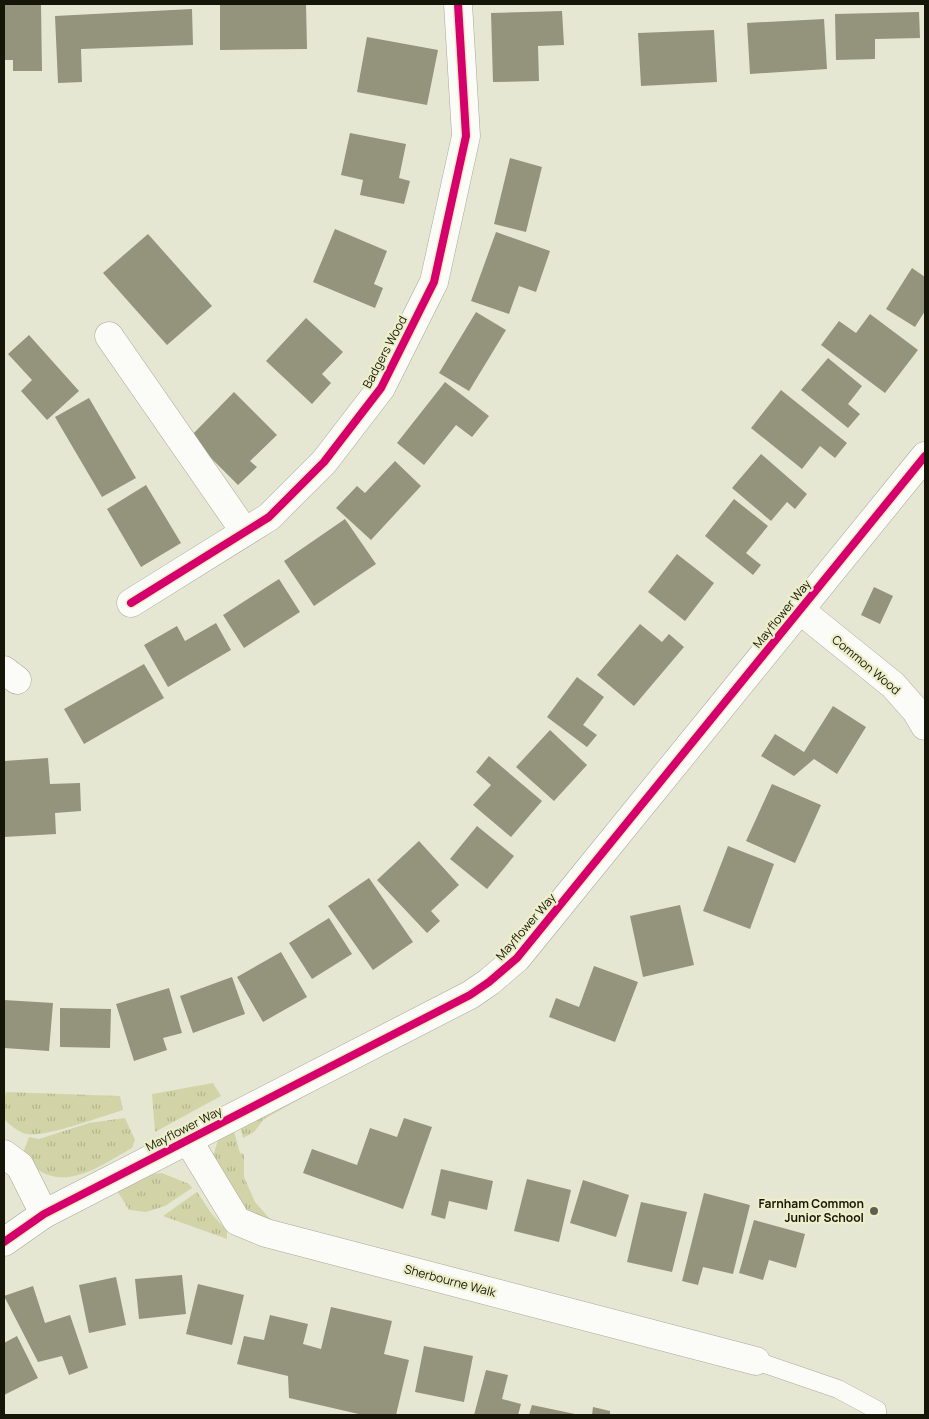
<svg xmlns="http://www.w3.org/2000/svg" width="929" height="1419" font-family="Manrope,sans-serif">
	<defs>
		<pattern id="grass-tufts" width="24" height="20" patternUnits="userSpaceOnUse" patternTransform="scale(1.25)"><rect width="24" height="20" fill="#d2d4a8"/><path d="M3 7l-1-3M5 7V3M7 7l1-3M15 17l-1-3M17 17v-4M19 17l1-3" fill="none" stroke="#b3b58f"/></pattern>
	</defs>
	<rect width="100%" height="100%" fill="#e5e7d2"/>
	<g fill="url(#grass-tufts)">
		<path d="M352,1070l-88,49 -10,13 -11,6 -4,-16z"/>
		<path d="M213,1083l8,13 -66,36 -3,-38z"/>
		<path d="M6,1092l114,4 3,14c-20,6 -79,28 -97,24 -8,-2 -17,-10 -22,-15v-18z"/>
		<path d="M125,1118l10,22 -3,8c-24,13 -55,37 -84,27 -9,-3 -19,-12 -27,-17l8,-21 10,2 50,-16z"/>
		<path d="M233,1128l7,25 4,1v23l11,25 15,17 18,8 -36,-7 -39,-64 5,-16z"/>
		<path d="M162,1173l27,11 3,4 -27,18 -19,6 -17,-2 -13,-21 21,-13z"/>
		<path d="M197,1192l14,21 16,18v8l-64,-23z"/>
	</g>
	<g fill="#94947c">
		<path d="M41,4l1,67h-29v-11h-9v-55z"/>
		<path d="M220,4h86l1,45 -87,1z"/>
		<path d="M192,9l1,36 -112,4 1,33 -24,1 -3,-67z"/>
		<path d="M562,11l2,34 -26,1 1,35 -46,1 -2,-69z"/>
		<path d="M919,12l1,26 -45,1v20l-39,1 -1,-46z"/>
		<path d="M824,19l3,50 -77,5 -3,-51z"/>
		<path d="M714,30l3,52 -76,4 -3,-53z"/>
		<path d="M367,37l71,13 -11,55 -70,-13z"/>
		<path d="M350,133l56,11 -7,34 11,3 -6,23 -44,-9 3,-15 -22,-5z"/>
		<path d="M510,158l32,9 -16,65 -32,-8z"/>
		<path d="M335,229l52,22 -13,33 9,4 -8,20 -62,-26z"/>
		<path d="M496,232l54,19 -14,41 -17,-6 -10,28 -38,-13z"/>
		<path d="M148,234l64,72 -45,39 -64,-72z"/>
		<path d="M912,268l13,9v34l-10,16 -29,-18z"/>
		<path d="M476,312l30,18 -37,61 -30,-18z"/>
		<path d="M870,314l48,36 -33,43 -64,-48 18,-24 17,12z"/>
		<path d="M306,318l37,34 -21,22 9,9 -19,21 -46,-43z"/>
		<path d="M29,335l50,56 -32,29 -26,-29 11,-11 -24,-26z"/>
		<path d="M828,358l34,28 -14,18 12,10 -12,14 -47,-38z"/>
		<path d="M445,382l44,34 -17,21 -16,-12 -32,40 -27,-22z"/>
		<path d="M781,390l66,53 -12,15 -15,-12 -18,23 -51,-41z"/>
		<path d="M234,392l43,43 -27,26 7,6 -19,18 -48,-48z"/>
		<path d="M89,398l47,80 -34,19 -47,-80z"/>
		<path d="M761,454l46,40 -12,15 -8,-7 -16,19 -39,-33z"/>
		<path d="M395,461l26,25 -50,54 -35,-32 21,-22 8,7z"/>
		<path d="M146,485l35,58 -40,24 -34,-58z"/>
		<path d="M734,499l34,27 -22,27 15,12 -8,10 -48,-39z"/>
		<path d="M345,519l31,45 -62,42 -30,-45z"/>
		<path d="M677,554l37,29 -29,38 -37,-29z"/>
		<path d="M279,579l21,33 -56,36 -21,-33z"/>
		<path d="M874,587l19,9 -13,28 -19,-9z"/>
		<path d="M216,623l15,27 -63,37 -24,-42 33,-19 8,15z"/>
		<path d="M640,624l22,18 7,-8 15,13 -50,59 -37,-31z"/>
		<path d="M144,664l20,34 -80,46 -20,-35z"/>
		<path d="M577,677l27,20 -21,28 14,10 -10,12 -40,-30z"/>
		<path d="M833,706l33,21 -29,47 -23,-15 -20,17 -33,-20 14,-22 29,18z"/>
		<path d="M550,730l37,35 -33,36 -38,-34z"/>
		<path d="M489,756l53,45 -31,36 -38,-32 18,-20 -15,-13z"/>
		<path d="M48,758l2,26 30,-1 1,28 -26,2 1,21 -52,3v-76z"/>
		<path d="M772,784l49,21 -26,58 -49,-22z"/>
		<path d="M477,826l37,30 -27,33 -37,-30z"/>
		<path d="M419,841l40,44 -28,26 9,10 -13,12 -50,-53z"/>
		<path d="M728,846l46,18 -24,65 -47,-18z"/>
		<path d="M369,878l44,64 -40,28 -45,-64z"/>
		<path d="M680,905l14,60 -51,12 -13,-61z"/>
		<path d="M329,918l23,36 -40,25 -23,-36z"/>
		<path d="M281,952l26,45 -44,25 -26,-45z"/>
		<path d="M594,966l44,16 -23,60 -66,-25 7,-19 23,9z"/>
		<path d="M232,977l13,37 -52,19 -13,-37z"/>
		<path d="M169,988l13,45 -19,5 4,12 -33,11 -18,-57z"/>
		<path d="M4,1000l49,3 -4,48 -45,-3z"/>
		<path d="M60,1008l51,1 -1,39 -50,-1z"/>
		<path d="M404,1118l28,9 -29,82 -100,-36 9,-24 45,16 13,-37 27,9z"/>
		<path d="M441,1169l52,12 -6,29 -38,-9 -4,18 -14,-4z"/>
		<path d="M527,1179l44,11 -12,52 -45,-11z"/>
		<path d="M583,1180l46,15 -13,42 -46,-14z"/>
		<path d="M704,1193l46,12 -17,69 -30,-7 -5,18 -16,-4z"/>
		<path d="M641,1202l46,10 -15,60 -45,-10z"/>
		<path d="M754,1220l51,14 -9,34 -27,-8 -6,20 -24,-7z"/>
		<path d="M182,1275l4,39 -47,5 -4,-40z"/>
		<path d="M116,1277l10,48 -37,8 -10,-48z"/>
		<path d="M198,1284l46,11 -12,50 -46,-11z"/>
		<path d="M33,1286l12,37 25,-8 18,53 -19,7 -7,-19 -24,6 -34,-66z"/>
		<path d="M331,1307l61,14 -8,33 25,6 -13,55h-33l-74,-17 -1,-22 -51,-12 7,-28 20,4 6,-25 38,9 -5,20 18,5z"/>
		<path d="M17,1336l21,42 -34,17v-52z"/>
		<path d="M424,1346l49,10 -9,46 -49,-10z"/>
		<path d="M486,1370l22,5 -6,24 19,5 -3,11h-44z"/>
		<path d="M532,1405l43,9 -1,1h-45z"/>
		<path d="M593,1407l17,4v4h-18z"/>
	</g>
	<g fill="none" stroke-linecap="round" stroke-linejoin="round">
		<g stroke="#a8a999" stroke-width="19">
			<path id="lane" d="M756,1361l82,28 39,21v5"/>
		</g>
		<g stroke="#a8a999" stroke-width="29">
			<g id="street">
				<path d="M109,336l136,196"/>
				<path d="M131,603l138,-86 55,-55 57,-74 53,-106 32,-146 -8,-132"/>
				<path d="M800,610l93,75 23,26 9,15"/>
				<path d="M4,670l13,10"/>
				<path d="M188,1140l49,81 29,12 490,128"/>
				<path d="M4,1154l16,12 24,48"/>
				<path d="M4,1242l40,-28 426,-219 19,-13 28,-24 408,-502"/>
			</g>
		</g>
		<use href="#lane" stroke="#fbfbf8" stroke-width="18"/>
		<use href="#street" stroke="#fbfbf8" stroke-width="28"/>
		<g stroke="#edefca" stroke-width="11">
			<g id="cycleway">
				<path d="M131,603l138,-86 55,-55 57,-74 53,-106 32,-146 -8,-132"/>
				<path d="M4,1242l40,-28 426,-219 19,-13 28,-24 408,-502"/>
			</g>
		</g>
		<use href="#cycleway" stroke="#d6006c" stroke-width="8"/>
	</g>
	<circle fill="#5e5f4f" stroke="#edefca" stroke-width="2" cx="874" cy="1211" r="5"/>
	<g text-anchor="middle" stroke-width="4.5" stroke-linejoin="round" paint-order="stroke">
		<g font-size="12" fill="#151608" stroke="#edefca">
			<text transform="translate(385 352) rotate(-62)" y="4">Badgers Wood</text>
			<text transform="translate(782 614) rotate(-51)" y="4">Mayflower Way</text>
			<text transform="translate(866 665) rotate(40)" y="4">Common Wood</text>
			<text transform="translate(526 927) rotate(-49)" y="4">Mayflower Way</text>
			<text transform="translate(184 1129) rotate(-27)" y="4">Mayflower Way</text>
			<text transform="translate(450 1281) rotate(15)" y="4">Sherbourne Walk</text>
		</g>
		<g font-size="12" font-weight="bold" fill="#151608" stroke="#edefca" text-anchor="end">
			<text x="864" y="1208">Farnham Common<tspan x="864" dy="14">Junior School</tspan></text>
		</g>
	</g>
	<rect width="929" height="1419" fill="none" stroke="#151608" stroke-width="10"/>
</svg>
